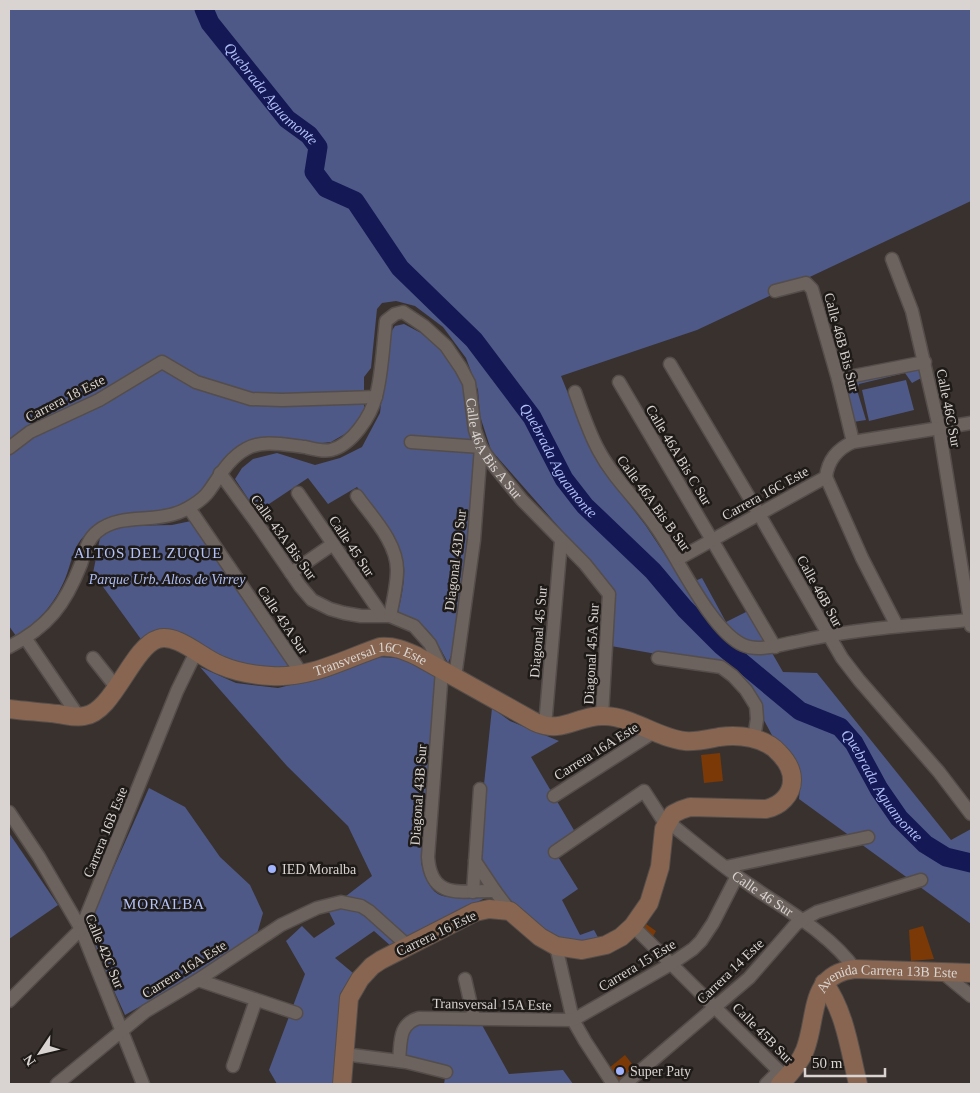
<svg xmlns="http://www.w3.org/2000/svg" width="980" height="1093" font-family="Georgia,serif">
	<rect width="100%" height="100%" fill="#39312d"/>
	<g fill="#4e5988">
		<path d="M9,9h962v192l-274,129 -136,46 23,57 23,42 39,51 39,59 17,-7 24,44 22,-11 35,61 34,1 134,167 20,-11v95l-172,-125 2,-20 -6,-15 -21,-25 -38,-71 -125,-22 5,-54 -125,-142 -11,-34 -2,-26 -12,-32 -23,-31 -28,-21 -19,-5 -14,2 -5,6 -6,59 -7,9v33l-14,21 -19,11 -17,2h-65c-21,21 -46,56 -74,66 -7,3 -18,2 -26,2 -23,1 -46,7 -64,23 -12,11 -14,30 -20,44 -11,26 -26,42 -49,57l-7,-10z"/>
		<path d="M404,324l17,9 30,26 14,26 11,67 -20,192 -8,19c-14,-27 -20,-40 -50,-50 3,-14 7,-32 6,-46 -3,-29 -30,-58 -47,-80l-29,17 -20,-26 -51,34 -22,-33 7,-11 11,-9 24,-6 38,12 25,-7 22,-11 18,-34 9,-78 6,-9z"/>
		<path d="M917,369l4,2 2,6 -11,6 -7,-10 -46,11 -2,6 9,30 -13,2 -7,-37 2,-3z"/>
		<path d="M906,380l8,30 -45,11 -7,-31z"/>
		<path d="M191,521l102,147h-44l-42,-14 -64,-12 -50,-69 7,-35 4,-7 19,-5 49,-1z"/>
		<path d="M376,657l27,1 35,17 -17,188c4,11 7,25 17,31 8,5 37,4 47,4l-93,49 -18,-16 -39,27 18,15 -13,21 -6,90h-57l-8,-14 36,-96 -19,-33 16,-15 12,12 21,-14 -7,-14 44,-34 -24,-50 -61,-60 -87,-99 36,16 42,5 29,-7z"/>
		<path d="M492,708l18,13 49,20 -28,16 47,80 -23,15 23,37 -16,11 18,35 14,-5 6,11 -20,4 -18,-3 -21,-13 -39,-30 -26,-38z"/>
		<path d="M149,788l36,19 35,50 30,28 13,28 -8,28 -130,74 -34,-75 5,-32z"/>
		<path d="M9,833l49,72 -49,34z"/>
		<path d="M424,1022l58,3 27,49 54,-4 10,14h-129l2,-12 -40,-10c0,-22 -3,-30 18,-40z"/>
	</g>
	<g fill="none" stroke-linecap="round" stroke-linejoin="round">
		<path stroke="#141854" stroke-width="19" id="s1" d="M204,9l6,14 77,96 22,16 9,12 -4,25 12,16 29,13 45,67 74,72 58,77 32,62 21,27 68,65 32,38 37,37 78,65 40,16 14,16 25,46 20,29 26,26 21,13 25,6"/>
	</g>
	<g fill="#7a3907">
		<path d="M720,753l3,28 -19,2 -3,-28z"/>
		<path d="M646,924l10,7 -5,9 -8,-9z"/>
		<path d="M923,926l11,33 -23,2 -2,-31z"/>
		<path d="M625,1055l11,14 -16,13 -11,-14z"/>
	</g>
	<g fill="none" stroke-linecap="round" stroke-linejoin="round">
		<g stroke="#544d4a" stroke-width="15">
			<g id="street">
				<path d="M892,259l20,52 27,116 32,199"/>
				<path d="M775,291l31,-8 6,6 26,90 15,63"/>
				<path d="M670,364l89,150 83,144 17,22 80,92 32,42"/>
				<path d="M838,379l87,-17"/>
				<path d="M619,382l156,265"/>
				<path d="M575,392c7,20 14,41 24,59 16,30 39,49 57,76 22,30 54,103 87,118 15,7 36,0 52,-3 58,-13 117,-17 176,-22"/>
				<path d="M411,442l70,5 -7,93 -19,137"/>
				<path d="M9,448l21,-16 69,-32 63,-38 34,20 55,17 31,1 94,-3"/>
				<path d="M220,473l36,49 44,64 12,14 18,9 14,4 17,3h29l24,10 16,18 12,26 -14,187c3,45 36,33 67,34l15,20"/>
				<path d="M826,477l36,81 35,68"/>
				<path d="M298,493l84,122"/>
				<path d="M357,496c15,21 40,46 40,74 0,15 -4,31 -7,46"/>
				<path d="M189,508l113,166"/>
				<path d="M678,559l148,-82c2,-17 11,-28 27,-35l118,-19"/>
				<path d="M291,573l42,-29"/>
				<path d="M26,639l53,78"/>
				<path id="s2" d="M9,647c39,-20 56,-42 72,-83 4,-12 6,-25 17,-33 21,-17 51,-9 76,-17 11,-3 28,-13 35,-23 11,-15 19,-32 37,-42 17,-10 40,-4 59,-2 8,2 18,5 26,3 21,-5 40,-34 45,-54 6,-21 7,-52 10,-75l9,-7 8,-2 21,14 22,20 15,22 8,15 6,47 6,17 10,15 31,38 63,64 24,30 -7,121"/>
				<path d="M93,658l23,29"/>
				<path d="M658,658l63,9 12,9 13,14 10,16 1,13 -3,19"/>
				<path d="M545,726l16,-185"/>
				<path d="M554,796l100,-64"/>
				<path d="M9,812l30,45 42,72 62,155"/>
				<path id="s3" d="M667,821c28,22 54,45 83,64 37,26 78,47 105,84"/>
				<path d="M555,852l89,-61 22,34"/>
				<path d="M475,861l20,30"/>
				<path d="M726,867l142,-30"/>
				<path d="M473,892l7,-103"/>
				<path d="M633,926l153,152"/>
				<path d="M556,946l17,74 12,21 28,43"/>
				<path d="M943,973l28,23"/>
				<path d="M465,979l9,39"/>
				<path d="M198,980l98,33"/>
				<path d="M9,1001l72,-72 96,-238 19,-39"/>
				<path d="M344,1054l62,8 40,10"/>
				<path d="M399,1061c2,-19 -1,-37 20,-43l154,2 98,-56 22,-15 8,-8 12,-18 24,-47"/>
				<path d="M233,1066l23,-66"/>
				<path d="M57,1084l89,-73 52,-31 83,-55 36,-17 24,-6 20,4 8,5 39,35"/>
				<path d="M625,1084l124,-106 47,-54 21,-12 104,-32"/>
				<path d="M766,1084l13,-13"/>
			</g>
		</g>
		<g stroke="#544d4a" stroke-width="20">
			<g id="secondary">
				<path id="s4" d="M9,709c16,2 32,3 49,5 8,1 18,4 26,2 29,-3 48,-69 74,-77 19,-6 44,19 62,26 16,7 33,10 51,11 38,3 74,-17 109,-29 14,-1 24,3 37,9l118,66c27,13 44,-8 70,-6 28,1 52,22 80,25 11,1 23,-2 34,-4 20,-3 46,0 60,16 7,7 13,17 13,27 0,15 -12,26 -26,29l-76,-2 -9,3 -8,4 -9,15 -4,38 -11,36 -16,23 -12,11 -15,8 -24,5 -26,-4 -16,-9 -30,-26 -21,-2 -14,3 -94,48 -9,6 -12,13 -11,19 -7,86"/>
				<path d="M824,983c21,28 26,68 34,101"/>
				<path id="s5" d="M780,1084c10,-10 20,-21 25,-34 13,-34 3,-76 50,-81l116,4"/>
			</g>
		</g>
		<use href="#street" stroke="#6c635e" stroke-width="12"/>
		<use href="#secondary" stroke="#876550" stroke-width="18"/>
	</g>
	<g fill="#a1b3fd" stroke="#1e1a18" stroke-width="2">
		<circle cx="272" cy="869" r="5"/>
		<circle cx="620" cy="1071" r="5"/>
	</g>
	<g text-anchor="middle" stroke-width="5" stroke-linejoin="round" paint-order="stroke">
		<g font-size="14" fill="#d9d4d1" stroke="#1e1a18">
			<text transform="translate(842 342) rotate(75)" y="5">Calle 46B Bis Sur</text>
			<text transform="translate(65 398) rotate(-27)" y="5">Carrera 18 Este</text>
			<text transform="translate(949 408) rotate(79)" y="5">Calle 46C Sur</text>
			<text dy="5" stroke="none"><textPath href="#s2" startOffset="754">Calle 46A Bis A Sur</textPath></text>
			<text transform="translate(679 455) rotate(59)" y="5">Calle 46A Bis C Sur</text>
			<text transform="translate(765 493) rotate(-29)" y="5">Carrera 16C Este</text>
			<text transform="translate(654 503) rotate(54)" y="5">Calle 46A Bis B Sur</text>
			<text transform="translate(284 537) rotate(54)" y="5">Calle 43A Bis Sur</text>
			<text transform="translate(352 546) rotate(56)" y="5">Calle 45 Sur</text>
			<text transform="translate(455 560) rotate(-83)" y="5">Diagonal 43D Sur</text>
			<text transform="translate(820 591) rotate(61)" y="5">Calle 46B Sur</text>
			<text transform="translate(283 620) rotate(56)" y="5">Calle 43A Sur</text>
			<text transform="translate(538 632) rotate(-85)" y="5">Diagonal 45 Sur</text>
			<text transform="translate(591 654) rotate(-87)" y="5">Diagonal 45A Sur</text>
			<text dy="5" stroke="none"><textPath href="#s4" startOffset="409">Transversal 16C Este</textPath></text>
			<text transform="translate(596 751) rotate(-32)" y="5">Carrera 16A Este</text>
			<text transform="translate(418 795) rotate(-86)" y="5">Diagonal 43B Sur</text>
			<text transform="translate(105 832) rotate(-68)" y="5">Carrera 16B Este</text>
			<text dy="5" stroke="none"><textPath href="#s3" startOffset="120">Calle 46 Sur</textPath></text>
			<text transform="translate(436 933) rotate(-26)" y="5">Carrera 16 Este</text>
			<text transform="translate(105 951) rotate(67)" y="5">Calle 42C Sur</text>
			<text transform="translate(637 965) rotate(-31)" y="5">Carrera 15 Este</text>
			<text transform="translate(184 969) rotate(-32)" y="5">Carrera 16A Este</text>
			<text transform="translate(730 971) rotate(-44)" y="5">Carrera 14 Este</text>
			<text dy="5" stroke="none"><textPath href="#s5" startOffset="176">Avenida Carrera 13B Este</textPath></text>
			<text transform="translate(492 1004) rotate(1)" y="5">Transversal 15A Este</text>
			<text transform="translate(763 1033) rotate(45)" y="5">Calle 45B Sur</text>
		</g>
		<g font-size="14" font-style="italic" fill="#aebdf6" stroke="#1e1a18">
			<text x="167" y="584">Parque Urb. Altos de Virrey</text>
		</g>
		<g font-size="14" fill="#d9d4d1" stroke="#1e1a18" text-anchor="start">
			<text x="282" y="874">IED Moralba</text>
			<text x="630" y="1076">Super Paty</text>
		</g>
		<g font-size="15" font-style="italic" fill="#afbef6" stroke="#1e1a18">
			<text dy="5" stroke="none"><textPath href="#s1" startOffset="109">Quebrada Aguamonte</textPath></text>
			<text dy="5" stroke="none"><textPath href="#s1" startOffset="589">Quebrada Aguamonte</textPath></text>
			<text dy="5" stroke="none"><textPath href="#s1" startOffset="1055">Quebrada Aguamonte</textPath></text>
		</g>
		<g font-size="15" letter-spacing="1" fill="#b4c3fa" stroke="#1e1a18">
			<text x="148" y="558">ALTOS DEL ZUQUE</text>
			<text x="164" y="909">MORALBA</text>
		</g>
	</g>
	<rect width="980" height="1093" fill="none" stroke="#d9d4d1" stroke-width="20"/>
	<g transform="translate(40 1053) rotate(235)" stroke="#1e1a18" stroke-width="4" paint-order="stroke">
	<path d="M0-4L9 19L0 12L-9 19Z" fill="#d9d4d1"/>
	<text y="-8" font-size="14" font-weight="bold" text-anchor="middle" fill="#d9d4d1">N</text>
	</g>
	<path d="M805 1068v8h80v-8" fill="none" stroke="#d9d4d1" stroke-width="2.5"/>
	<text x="812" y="1068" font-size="15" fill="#d9d4d1" stroke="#1e1a18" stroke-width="4" paint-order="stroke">50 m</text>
</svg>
